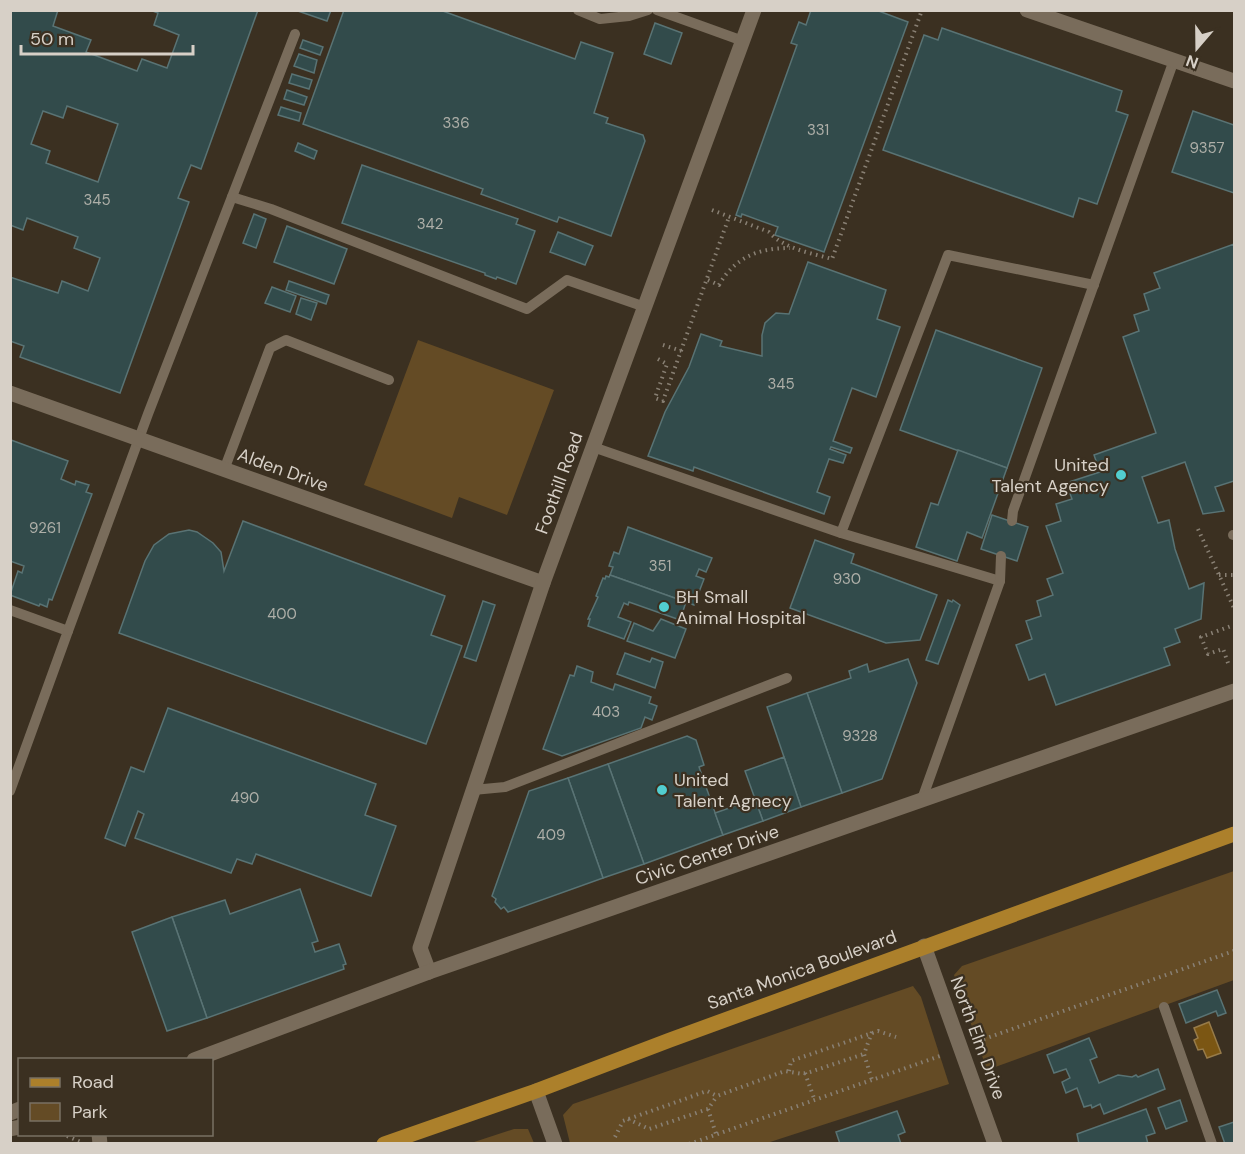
<svg xmlns="http://www.w3.org/2000/svg" width="1245" height="1154" font-family="'DM Sans',sans-serif">
	<rect width="100%" height="100%" fill="#3b3021"/>
	<g fill="#644b25">
		<path d="M418,340l136,50 -47,125 -48,-18 -7,21 -88,-33z"/>
		<path d="M1234,871v109l-247,90 -33,-95 8,-9z"/>
		<path d="M913,986l8,11 28,87 -182,59h-197l-7,-28 10,-11z"/>
		<path d="M514,1129h14l6,14h-63z"/>
	</g>
	<path fill="#7b5613" stroke="#977b49" stroke-width="1.5" d="M1209,1022l12,31 -14,5 -4,-9 -5,1 -4,-10 4,-2 -4,-10z"/>
	<g fill="#324b4b" stroke="#597374" stroke-width="1.5" fill-rule="evenodd">
		<path d="M10,10h48l-5,16 38,14 -5,12 51,19 5,-12 25,9 12,-33 -25,-10 4,-12 -8,-3h108l-57,159 -10,-4 -13,33 11,4 -69,191 -100,-36 4,-11 -14,-5v-64l48,16 4,-12 26,10 12,-33 -26,-10 4,-11 -51,-19 -4,12 -13,-5zM67,106l51,18 -20,58 -52,-19 4,-12 -19,-7 12,-33 20,7z"/>
		<path d="M295,10h36l-4,11z"/>
		<path d="M344,10h96l135,49 6,-17 32,11 -19,60 14,5 -2,5 37,12 2,6 -34,95 -52,-19 -2,5 -76,-28 2,-5 -180,-65z"/>
		<path d="M811,10h65l32,12 -84,230 -49,-17 3,-8 -36,-13 -1,3 -5,-2 61,-170 -6,-2 8,-21 7,3z"/>
		<path d="M655,23l27,10 -11,31 -27,-10z"/>
		<path d="M942,28l180,63 -6,20 12,4 -31,89 -18,-6 -6,19 -190,-67 41,-115 14,5z"/>
		<path d="M303,40l20,7 -3,8 -20,-7z"/>
		<path d="M299,54l18,6 -3,13 -20,-7z"/>
		<path d="M292,74l20,6 -3,9 -20,-6z"/>
		<path d="M287,90l20,7 -3,8 -20,-6z"/>
		<path d="M281,107l20,6 -2,8 -21,-6z"/>
		<path d="M1193,111l41,14v68l-62,-21z"/>
		<path d="M298,143l19,8 -3,8 -19,-8z"/>
		<path d="M362,165l156,54 -2,5 19,7 -19,53 -19,-7 -1,2 -11,-4v-2l-143,-50z"/>
		<path d="M254,214l12,5 -10,29 -13,-5z"/>
		<path d="M287,226l60,23 -13,35 -60,-22z"/>
		<path d="M558,232l35,14 -8,19 -35,-13z"/>
		<path d="M1234,244v237l-19,6 9,24 -21,3 -18,-52 -43,15 16,46 11,-3 6,29 14,40 15,-6 -3,36 -26,10 5,13 -16,6 6,17 -114,40 -11,-31 -16,6 -13,-35 16,-6 -6,-18 15,-5 -4,-15 16,-6 -6,-16 16,-6 -17,-47 15,-5 -5,-17 16,-5 -6,-16 34,-11 -6,-17 62,-22 -33,-96 16,-6 -5,-16 15,-5 -5,-16 16,-6 -6,-15z"/>
		<path d="M808,262l78,28 -9,29 23,8 -24,70 -24,-9 -19,53 19,7 -2,5 -19,-6 -1,2 16,6 -3,8 -14,-4 -12,33 13,5 -6,17 -130,-47 -1,4 -45,-15 17,-44 24,-45 12,-33 21,7 -2,5 42,10v-21l3,-12 11,-10 13,1z"/>
		<path d="M289,281l40,14 -3,9 -40,-14z"/>
		<path d="M272,287l24,9 -6,16 -25,-9z"/>
		<path d="M301,298l16,5 -6,17 -15,-6z"/>
		<path d="M936,330l106,38 -35,100 -107,-38z"/>
		<path d="M11,440l57,21 -7,18 14,6 1,-4 13,4 -3,7 6,2 -40,106 -3,-1 -2,8 -7,-3 -1,2 -29,-11 8,-24 4,2 2,-7 -14,-5z"/>
		<path d="M958,450l49,18 -25,70 -15,-6 -10,29 -41,-14 15,-44 7,2z"/>
		<path d="M992,515l36,12 -11,34 -36,-12z"/>
		<path d="M243,521l202,75 -14,39 31,11 -36,98 -307,-111 26,-72 9,-16 15,-11 20,-4 8,2 16,11 8,9 3,19z"/>
		<path d="M628,527l84,31 -6,14 -7,-3 -3,7 8,3 -10,26 -84,-30 3,-8 -4,-1 5,-14 5,2z"/>
		<path d="M815,540l39,14 -3,9 86,32 -17,45 -34,3 -96,-35z"/>
		<path d="M610,575l76,27 -6,18 -51,-18 -1,3 -4,-2 -6,14 13,5 -7,17 -36,-13 2,-7h-2l10,-22 -2,-1 7,-18 2,1 1,-3 3,1z"/>
		<path d="M948,600l4,2 1,-2 7,5 -22,59 -12,-4z"/>
		<path d="M483,601l12,4 -19,56 -12,-4z"/>
		<path d="M661,619l25,10 -11,29 -48,-17 7,-18 19,8z"/>
		<path d="M625,653l25,9 2,-4 11,4 -8,26 -38,-14z"/>
		<path d="M908,659l9,24 -35,96 -40,14 -35,-100 44,-15 -2,-7 18,-7 2,8z"/>
		<path d="M577,666l16,6 -2,10 22,8 2,-6 36,13 -2,6 8,3 -5,14 -7,-3 -4,11 -79,28 -19,-7 27,-74 4,1z"/>
		<path d="M807,693l35,100 -41,14 -34,-100z"/>
		<path d="M168,708l208,76 -11,31 31,11 -25,70 -115,-42 -4,10 -15,-5 -6,14 -96,-35 9,-24 -6,-3 -13,35 -20,-8 26,-71 13,5z"/>
		<path d="M687,736l9,4 8,25 -5,2 24,68 -79,29 -36,-100z"/>
		<path d="M784,757l17,50 -38,14 -18,-50z"/>
		<path d="M608,764l36,100 -41,14 -35,-100z"/>
		<path d="M568,778l35,100 -95,34 -4,-5 -3,2 -6,-7 1,-3 -4,-3 37,-105z"/>
		<path d="M755,799l8,22 -40,14 -8,-22z"/>
		<path d="M300,889l18,52 -6,2 3,9 24,-8 7,20 -3,1 1,4 -137,49 -35,-101 53,-17 5,14z"/>
		<path d="M172,917l35,101 -40,13 -35,-99z"/>
		<path d="M1217,990l9,23 -8,3 -2,-5 -30,12 -7,-19z"/>
		<path d="M1089,1038l8,19 -7,3 9,23 19,-8 14,2 4,-2 2,2 20,-8 7,20 -61,25 -4,-10 -8,4 -1,-3 -7,2 -7,-19 -11,5 -4,-11 8,-4 -4,-9 -12,4 -7,-18z"/>
		<path d="M1180,1100l7,21 -21,8 -8,-21z"/>
		<path d="M1146,1109l9,24 -9,3 2,8h-69l-2,-10z"/>
		<path d="M897,1111l8,21 -7,3 3,9h-61l-4,-12z"/>
		<path d="M1234,1122v22h-9l-6,-17z"/>
	</g>
	<g fill="none" stroke-linecap="round" stroke-linejoin="round">
		<g stroke="#898074" stroke-width="4" stroke-dasharray="1.5 4.5" stroke-linecap="butt">
			<path d="M712,210l57,22c15,17 42,21 63,27l90,-249"/>
			<path d="M708,280l11,5c16,-28 40,-37 71,-37"/>
			<path d="M663,345l19,6"/>
			<path d="M658,359l9,5 -12,34 8,3 66,-184"/>
			<path d="M1198,529l36,79"/>
			<path d="M1219,575h15"/>
			<path d="M1228,663l-5,-14 -15,5 -7,-17 33,-12"/>
			<path d="M872,1032l-8,22 8,26"/>
			<path d="M978,1041l256,-90"/>
			<path d="M789,1071l2,-10 87,-30 18,6"/>
			<path d="M805,1073l10,28"/>
			<path d="M708,1109l8,25"/>
			<path d="M628,1119l21,10 59,-20 9,-13"/>
			<path d="M67,1136l16,7"/>
			<path d="M615,1137l8,-16 84,-30 10,5 68,-25 17,3 8,-2 54,-18"/>
			<path d="M689,1144l254,-89"/>
		</g>
		<g stroke="#796c5b" stroke-width="10">
			<path d="M578,10l22,9 29,-3 19,-6"/>
			<path d="M657,10l86,31"/>
			<path d="M232,197l39,12 256,100 40,-29 78,27"/>
			<path d="M593,447l248,86"/>
			<path d="M224,470l46,-122 16,-8 103,40"/>
			<path d="M1012,521l1,-10 161,-451"/>
			<path d="M1233,535h1"/>
			<path d="M1000,581l-159,-48 107,-278 146,30"/>
			<path d="M10,610l58,21 -58,160"/>
			<path d="M68,631l80,-217 147,-380"/>
			<path d="M473,790l32,-3 282,-109"/>
			<path d="M921,802l79,-221 1,-25"/>
			<path d="M1164,1007l48,137"/>
		</g>
		<g stroke="#796c5b" stroke-width="15">
			<path d="M1027,10l207,71"/>
			<path d="M10,393l533,190"/>
			<path d="M924,946l71,198"/>
			<path d="M429,972l-9,-24 123,-365 211,-573"/>
			<path d="M194,1060l235,-88 805,-281"/>
			<path d="M536,1091l19,53"/>
			<path d="M10,1113l10,-4"/>
			<path d="M10,1129l10,-2"/>
		</g>
		<path stroke="#796c5b" stroke-width="15" d="M99,1134l1,10"/>
		<path stroke="#ac802b" stroke-width="15" d="M384,1144l152,-53 134,-51 564,-206"/>
	</g>
	<g fill="#52cdcf" stroke="#3b3021" stroke-width="2">
		<circle cx="1121" cy="475" r="6"/>
		<circle cx="664" cy="607" r="6"/>
		<circle cx="662" cy="790" r="6"/>
	</g>
	<g text-anchor="middle" stroke-width="4.5" stroke-linejoin="round" paint-order="stroke">
		<g font-size="15" fill="#aeafa8">
			<text x="456" y="128">336</text>
			<text x="818" y="135">331</text>
			<text x="1207" y="153">9357</text>
			<text x="97" y="205">345</text>
			<text x="430" y="229">342</text>
			<text x="781" y="389">345</text>
			<text x="45" y="533">9261</text>
			<text x="660" y="571">351</text>
			<text x="847" y="584">930</text>
			<text x="282" y="619">400</text>
			<text x="606" y="717">403</text>
			<text x="860" y="741">9328</text>
			<text x="245" y="803">490</text>
			<text x="551" y="840">409</text>
		</g>
		<g font-size="18" fill="#d7d0c7" stroke="#3b3021" text-anchor="start">
			<text x="1109" y="471" text-anchor="end">United<tspan x="1109" dy="21">Talent Agency</tspan></text>
			<text x="676" y="603">BH Small<tspan x="676" dy="21">Animal Hospital</tspan></text>
			<text x="674" y="786">United<tspan x="674" dy="21">Talent Agnecy</tspan></text>
		</g>
		<g font-size="18" fill="#d7d0c7" stroke="#3b3021">
			<text transform="translate(283 470) rotate(20)" y="6">Alden Drive</text>
			<text transform="translate(559 483) rotate(-70)" y="6">Foothill Road</text>
			<text transform="translate(707 855) rotate(-19)" y="6">Civic Center Drive</text>
			<text transform="translate(802 970) rotate(-20)" y="6">Santa Monica Boulevard</text>
			<text transform="translate(978 1038) rotate(70)" y="6">North Elm Drive</text>
		</g>
	</g>
	<rect width="1245" height="1154" fill="none" stroke="#d7d0c7" stroke-width="24"/>
	<rect x="18" y="1058" width="195" height="78" fill="#3b3021" stroke="#797063" stroke-width="1.5"/>
	<rect x="30" y="1078" width="30" height="9" fill="#ac802b" stroke="#797063" stroke-width="1.5"/>
	<text x="72" y="1088" font-size="18" fill="#d7d0c7">Road</text>
	<rect x="30" y="1103" width="30" height="18" fill="#644b25" stroke="#797063" stroke-width="1.5"/>
	<text x="72" y="1118" font-size="18" fill="#d7d0c7">Park</text>
	<g transform="translate(1197 48) rotate(200)" stroke="#3b3021" stroke-width="4.5" paint-order="stroke">
	<path d="M0-4.5L10 22L0 15L-10 22Z" fill="#d7d0c7"/>
	<text y="-9" font-size="16" font-weight="bold" text-anchor="middle" fill="#d7d0c7">N</text>
	</g>
	<path d="M21 45v9h172v-9" fill="none" stroke="#d7d0c7" stroke-width="3"/>
	<text x="30" y="45" font-size="18" fill="#d7d0c7" stroke="#3b3021" stroke-width="4.5" paint-order="stroke">50 m</text>
</svg>
